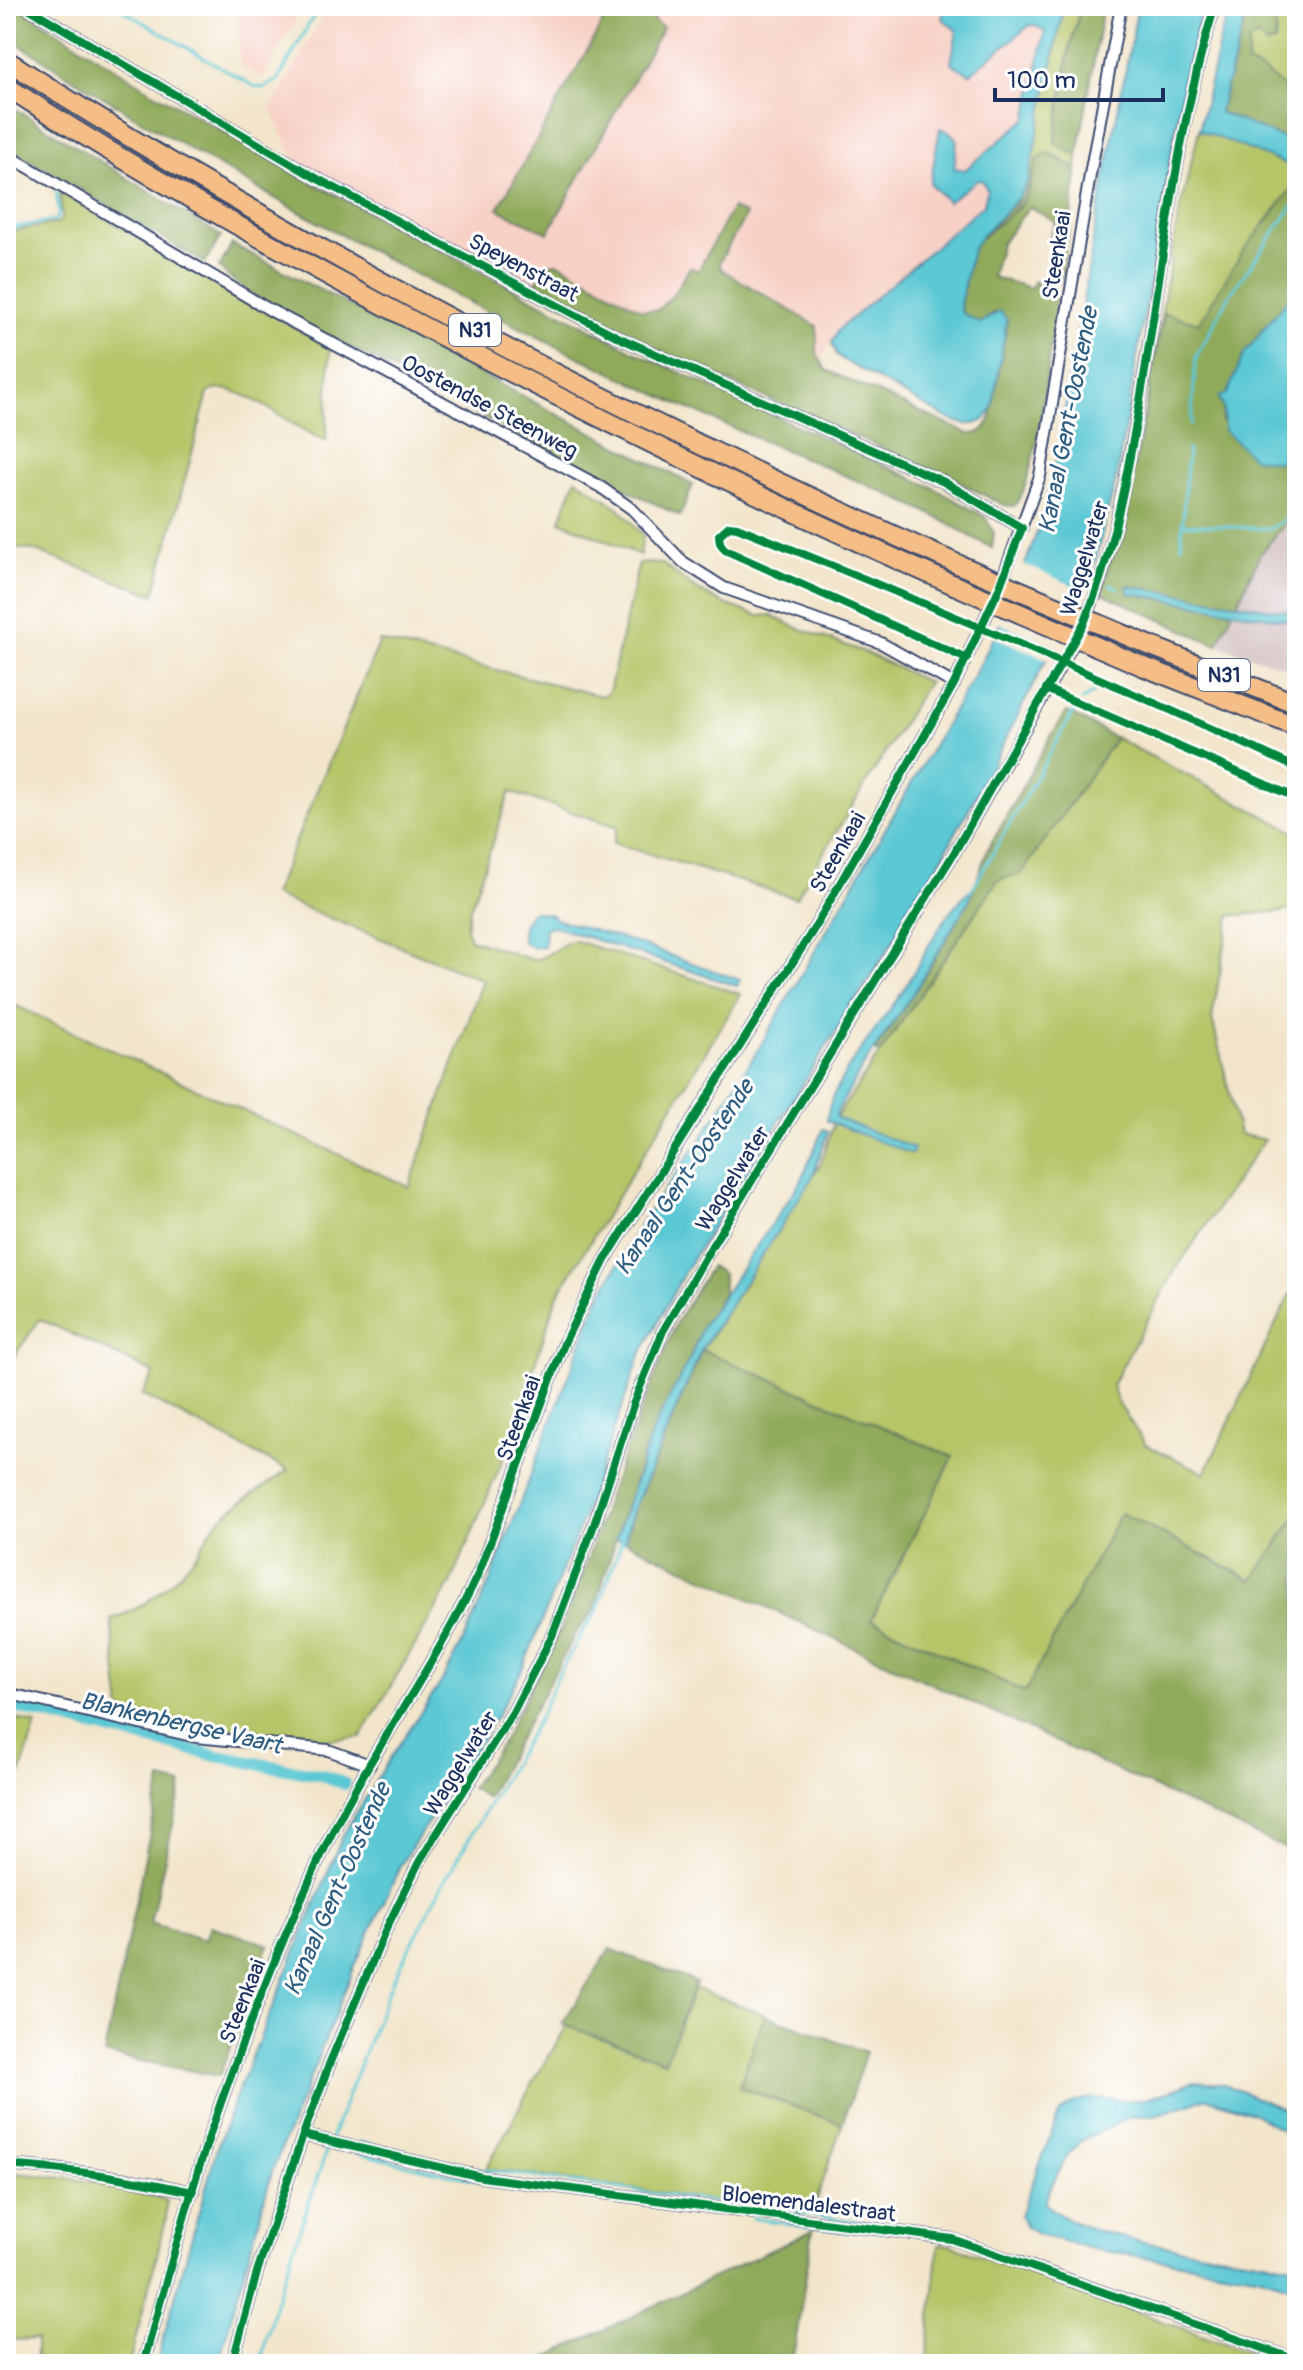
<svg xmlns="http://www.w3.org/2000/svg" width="1303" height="2370" font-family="Pangolin,sans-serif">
	<rect width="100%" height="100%" fill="#fff"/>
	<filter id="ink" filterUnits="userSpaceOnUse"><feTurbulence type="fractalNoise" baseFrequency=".0125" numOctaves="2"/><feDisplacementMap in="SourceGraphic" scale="16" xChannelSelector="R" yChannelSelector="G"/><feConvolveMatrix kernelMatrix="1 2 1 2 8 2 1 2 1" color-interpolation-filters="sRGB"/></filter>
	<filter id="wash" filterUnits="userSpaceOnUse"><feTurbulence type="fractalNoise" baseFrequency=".006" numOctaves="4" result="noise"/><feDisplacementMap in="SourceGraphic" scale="32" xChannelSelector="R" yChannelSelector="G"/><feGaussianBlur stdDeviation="1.8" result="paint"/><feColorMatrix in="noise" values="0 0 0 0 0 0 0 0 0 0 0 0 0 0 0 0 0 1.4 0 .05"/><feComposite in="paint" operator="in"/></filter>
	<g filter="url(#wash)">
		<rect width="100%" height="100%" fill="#f2e5cb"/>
		<path fill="#f7d1c6" d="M238,6h707l-3,12 15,13 13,43 60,-49 8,1 7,7 -18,85 -62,52 -11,-2 2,-20 -26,36 53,-3 4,9 -6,19 -143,121 -44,80 -170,-74 -329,-175 -24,-52 51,-91 -20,-11 -39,71 -23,-13z"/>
		<path fill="#d2bfbf" d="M1297,508v163l-80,-26 42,-89z"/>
		<g fill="#b5c568" stroke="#687a63" stroke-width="2">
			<path d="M1064,6h17l-12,45 -14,91 9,7 14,6 -1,21 -5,-10 -23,-13 -12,7c-14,49 -22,50 -60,81l39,-38 12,-23z"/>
			<path d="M1249,6h48v90l-4,-1 -5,15 9,3 -5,18 -70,-17z"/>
			<path d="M1199,130l98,38v340l-38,48 -22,48 -109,-18v7l105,18 -16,34 -115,-52 35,-138 41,-237z"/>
			<path d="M60,192l270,156 -4,92c-28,-6 -91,-66 -118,-47l-54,202 -121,-45 -27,-3v-315l52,-9 4,-5z"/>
			<path d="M576,479l43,29 24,27 -3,20 -80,-34z"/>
			<path d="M639,563l24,1 28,22 31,17 37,13 12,-1 24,12 69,25 64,30 -132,216 -183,-55 5,-16 -108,-35 -41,120 -3,16 4,11 63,21c15,-2 26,-15 40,-20l168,54 -184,302 -51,156 -55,131 -90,154 -51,4 -189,-30 -10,-92c31,-8 64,-37 83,-62 9,-11 14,-26 24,-36 21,-20 47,-34 70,-51l-146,-75 12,-22 -114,-54 -34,49v-367l403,186 74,-207 -210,-85 107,-254 221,55 8,-4z"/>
			<path d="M1116,738l181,95v77l-67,6 -18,102 27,116 25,6 -90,132 -62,113 6,18 28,42 59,28 85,-179 7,3v218l-45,65 -131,-67 -96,179 -154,-72 82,-163 -251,-107 119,-187 14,-44 163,-239 24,-7z"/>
			<path d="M6,1716l30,8 -29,92h-1z"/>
			<path d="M694,1988l71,27 -26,72 103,37 -30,90 -326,-45 46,-85 35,-58 98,35z"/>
			<path d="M6,2172c46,5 119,10 160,29v19l-37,144h-93v-25l-30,1z"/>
			<path d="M939,2245h12l330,119h-355z"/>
		</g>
		<g fill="#90aa5c" stroke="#566c5d" stroke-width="2">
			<path d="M6,6h11l134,85 164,93 218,115 104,54 295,134 53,30 9,16 -2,15c-23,-12 -45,-26 -69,-38 -89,-42 -182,-76 -271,-118 -223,-105 -439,-222 -646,-356z"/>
			<path d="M612,6h50l-9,15 10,6 -115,206 -50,-24z"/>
			<path d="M1081,6h22l-25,149 -14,-6 -9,-7 14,-91z"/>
			<path d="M1249,6h31l-8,4 4,20 -1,12 -8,3 -10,-9 -8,5 -2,23 18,8 28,23 -5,15 9,3v3l-10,24 -68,-28z"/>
			<path d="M6,103l215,133 -16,27 -199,-117z"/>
			<path d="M1048,153l25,13 4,10 -16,106 -12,-13 13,-27 -12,-6 6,-14 -27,-15 -28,37 -9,33 39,11 3,-7 22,18c-5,36 -19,190 -42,207l-10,-1 -57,-29 -323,-140 -87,-45 -2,-7 12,-20 12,-1 83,47h16l14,-14 18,-29 8,4 34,-63 14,7 -27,48 3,7 95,56v28l9,16 143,64c12,0 17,-5 22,-17l16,-97 -13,-7 -14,10 -18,-10 -2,-8 11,-54 6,-10 44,-36 7,-12 9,-33z"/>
			<path d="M1297,182v105l-53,67 -17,40 -7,8 3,4 -1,15 58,41 17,-19v65l-38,48 -22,48 -109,-18v7l105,18 -16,34 -115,-52 35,-138 27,-142 35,10 44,-72z"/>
			<path d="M232,244l461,241 -13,31c-104,-51 -207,-104 -309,-158 -49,-26 -112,-52 -152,-90z"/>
			<path d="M1067,712l49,26 -94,135 -24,7 -118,173 -5,-2 42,-63 53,-89 17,-48 62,-112z"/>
			<path d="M711,1266l12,8v20l-20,31 -12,31 -39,76 -29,83 -29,96 -18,21 -89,166 -16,-10 31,-45 61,-118 19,-48 28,-87 66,-167z"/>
			<path d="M702,1350l251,107 -82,163 154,72 96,-179 131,67 45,-65v339l-672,-313 10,-34z"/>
			<path d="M161,1780l21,5 -32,138 55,17 5,-14 59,19 -50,131 -115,-22z"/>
			<path d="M610,1949l86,33 -31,79 -103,-37z"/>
			<path d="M765,2015l101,37 -24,72 -103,-37z"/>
			<path d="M813,2230l-21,134h-259z"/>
		</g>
		<g fill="#5cc8d4" stroke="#3c7c99" stroke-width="2">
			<path d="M945,6h119l-36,174c-11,28 -36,40 -52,63 -8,11 -12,47 -16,62l2,8 18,10 20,-12 7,9 -14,86c-8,22 -25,21 -44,13l-104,-58 -8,-6 -5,-12 6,-13 146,-126 3,-14 -4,-9 -6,-1 -29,22 -18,-18 10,-56 11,5 6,7 -3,28 11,2 62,-52 18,-86 -7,-5 -8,-2 -60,49 -19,-11 6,-32 -15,-13z"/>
			<path d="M1138,6h64l-23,103 -63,371 -22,85 -106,209 -71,129 -231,366 -46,87 -60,170 -58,144 -24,44 -97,150 -47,104 -82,204 -54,192h-62l61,-216 19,-52 107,-261 47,-77 52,-77 22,-41 26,-59 107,-279 43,-78 63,-88 55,-86 224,-389 30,-63 17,-44 14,-39 14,-59 38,-227z"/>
			<path d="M1231,6h18l-30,106 68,28 10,-24 -1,49 -5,1 -92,-36 22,-95z"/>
			<path d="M1297,287v156l-17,19 -27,-4 -29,-28 -1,-24 -4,-9 8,-3 17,-40z"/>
			<path d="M1128,586l169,27v9l-169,-29z"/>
			<path d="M968,892l3,2 -1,5 -56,93 -52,76 -26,45 1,5 77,30 -2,6 -85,-33c0,-36 57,-100 77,-132 20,-33 36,-70 64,-97z"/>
			<path d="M533,911l19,4 3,4 72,21 113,40 -3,6 -184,-60 -8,2 -1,18 -10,2 -11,-6c-3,-13 1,-22 10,-31z"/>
			<path d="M823,1129l5,2 -16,47 -111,172 -70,165 -6,26 -9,-2 36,-107 39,-76 12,-31 98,-144z"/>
			<path d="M1193,2082l31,2 73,31v24l-44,-26 -46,-15 -54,18h-20l-51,24 -14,14 -19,36 -4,13c43,44 190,49 252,64v21l-35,-12 -170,-27 -54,-15 -12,-7 -6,-12 39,-101c24,-28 54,-9 85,-15 17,-3 34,-12 49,-17z"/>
		</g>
		<g fill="#f2e5cb">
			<path d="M1021,563l65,28 -29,57 -61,-26z"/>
			<path d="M993,628l61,26 -3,7 -61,-26z"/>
		</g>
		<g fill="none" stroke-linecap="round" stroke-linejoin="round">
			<g stroke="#5cc8d4" stroke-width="3">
				<path d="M116,6l118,69 22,12 8,1 14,-8 36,-65"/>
				<path d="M6,229l50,-9 3,-7 -3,-23"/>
				<path d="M1191,425l5,-68 33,-61 68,-96"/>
				<path d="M1183,524l86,5 14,-8 14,-19"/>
				<path d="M1181,545l7,-96"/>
				<path d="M1110,585l8,3"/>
				<path d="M6,628l9,10 -9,18"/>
				<path d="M1082,700l13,-8"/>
				<path d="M970,893l104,-182"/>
				<path d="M359,2142l104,25 428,59"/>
				<path d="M357,2153l122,28"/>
				<path d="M752,2218l95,14"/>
				<path d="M260,2364l15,-61 52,-154 64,-165 49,-95 99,-171 20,-44 25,-45 12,-15 26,-74"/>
			</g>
			<path stroke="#5cc8d4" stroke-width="12" d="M6,1705l211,51 108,20 20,8"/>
		</g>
	</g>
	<g filter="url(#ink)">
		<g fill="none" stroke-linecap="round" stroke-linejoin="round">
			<g stroke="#3b4a6e" stroke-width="14">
				<g id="street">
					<path d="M25,6l291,172 191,101 115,60 322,143 78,46"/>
					<path d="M6,154l264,156 329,176 33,23 51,53 41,26 157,55 73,41"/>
					<path d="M1085,621c26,-62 38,-127 50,-193 26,-140 37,-286 80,-422"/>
					<path d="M6,1693l190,44 132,13 42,15"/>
					<path d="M303,2135l179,42 470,62 345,121"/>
					<path d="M6,2165c63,4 125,13 187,27"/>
					<path d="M143,2364c23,-80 43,-161 70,-239 33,-95 73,-198 117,-288 44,-91 106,-172 149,-265l86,-231 40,-81 210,-333 139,-243 44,-93 42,-115 51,-307 30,-163"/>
					<path d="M232,2364l26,-95 45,-134 27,-73 57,-135 32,-65 94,-150 39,-76 42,-111 40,-123 29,-71 50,-87 241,-391 124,-218"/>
				</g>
			</g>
			<g stroke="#3b4a6e" stroke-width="22">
				<g id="highway">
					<path d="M6,60c303,195 627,360 956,506"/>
					<path d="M6,86c132,86 270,162 409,236 177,94 356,182 539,263"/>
					<path d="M1151,646l146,58"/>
					<path d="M1142,666l155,61"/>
				</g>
			</g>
			<use href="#street" stroke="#fff" stroke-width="10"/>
			<use href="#highway" stroke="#f6be87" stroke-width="18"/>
			<g stroke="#3b4a6e" stroke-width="22" stroke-linecap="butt">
				<g id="highway-bridge">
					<path d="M962,566l189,80"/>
					<path d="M954,585l188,81"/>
				</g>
			</g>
			<use href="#highway-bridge" stroke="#f6be87" stroke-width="18"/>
			<g stroke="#fff" stroke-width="13">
				<g id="cycleway">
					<path d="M25,6l291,172 191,101 115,60 322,143 78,46 -24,63 -44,93 -139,243 -210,333 -40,81 -86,231c-43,93 -105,174 -149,265 -44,90 -84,193 -117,288 -27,78 -47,159 -70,239"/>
					<path d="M967,659l-242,-109 -5,-7 -1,-8 10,-9 8,1c189,76 376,155 560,241"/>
					<path d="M1046,689l251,109"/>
					<path d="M303,2135l179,42 470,62 345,121"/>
					<path d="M6,2165c63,4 125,13 187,27"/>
					<path d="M232,2364l26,-95 45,-134 27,-73 57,-135 32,-65 94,-150 39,-76 42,-111 40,-123 29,-71 50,-87 241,-391 130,-230c26,-62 39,-127 51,-194 26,-140 37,-286 80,-423"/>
				</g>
			</g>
			<use href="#cycleway" stroke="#00873e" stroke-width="8"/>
		</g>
	</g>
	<g text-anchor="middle" stroke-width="6" stroke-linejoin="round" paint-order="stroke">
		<g fill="#fff" stroke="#5f6d8e" stroke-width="2">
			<rect x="449" y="314" width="52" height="32" rx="6"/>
			<rect x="1198" y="659" width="52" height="32" rx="6"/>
		</g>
		<g font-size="20" font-weight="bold" fill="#1b2f5e">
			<text x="475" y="337">N31</text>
			<text x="1224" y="682">N31</text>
		</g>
		<g font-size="22" fill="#1b2f5e" stroke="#fff">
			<text transform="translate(1056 255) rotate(-81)" y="8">Steenkaai</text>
			<text transform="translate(524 267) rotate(28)" y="8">Speyenstraat</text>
			<text transform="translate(490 406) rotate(28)" y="8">Oostendse Steenweg</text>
			<text transform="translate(1084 558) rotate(-73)" y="8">Waggelwater</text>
			<text transform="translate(837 852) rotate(-60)" y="8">Steenkaai</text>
			<text transform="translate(732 1178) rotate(-58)" y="8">Waggelwater</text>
			<text transform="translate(518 1418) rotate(-70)" y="8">Steenkaai</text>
			<text transform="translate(460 1763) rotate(-58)" y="8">Waggelwater</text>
			<text transform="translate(242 2001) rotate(-68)" y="8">Steenkaai</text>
			<text transform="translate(809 2203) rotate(7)" y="8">Bloemendalestraat</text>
		</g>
		<g font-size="24" font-style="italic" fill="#2e5d81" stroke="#fff">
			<text transform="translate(1068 420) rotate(-79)" y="8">Kanaal Gent-Oostende</text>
			<text transform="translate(684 1177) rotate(-56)" y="8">Kanaal Gent-Oostende</text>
			<text transform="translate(181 1723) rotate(13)" y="8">Blankenbergse Vaart</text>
			<text transform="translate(337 1889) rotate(-66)" y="8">Kanaal Gent-Oostende</text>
		</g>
	</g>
	<rect width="1303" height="2370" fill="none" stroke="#fff" stroke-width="32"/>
	<path d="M995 88v12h168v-12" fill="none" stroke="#1b2f5e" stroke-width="4"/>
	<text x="1007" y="88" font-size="24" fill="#1b2f5e" stroke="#ffffff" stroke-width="6" paint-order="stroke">100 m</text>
</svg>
